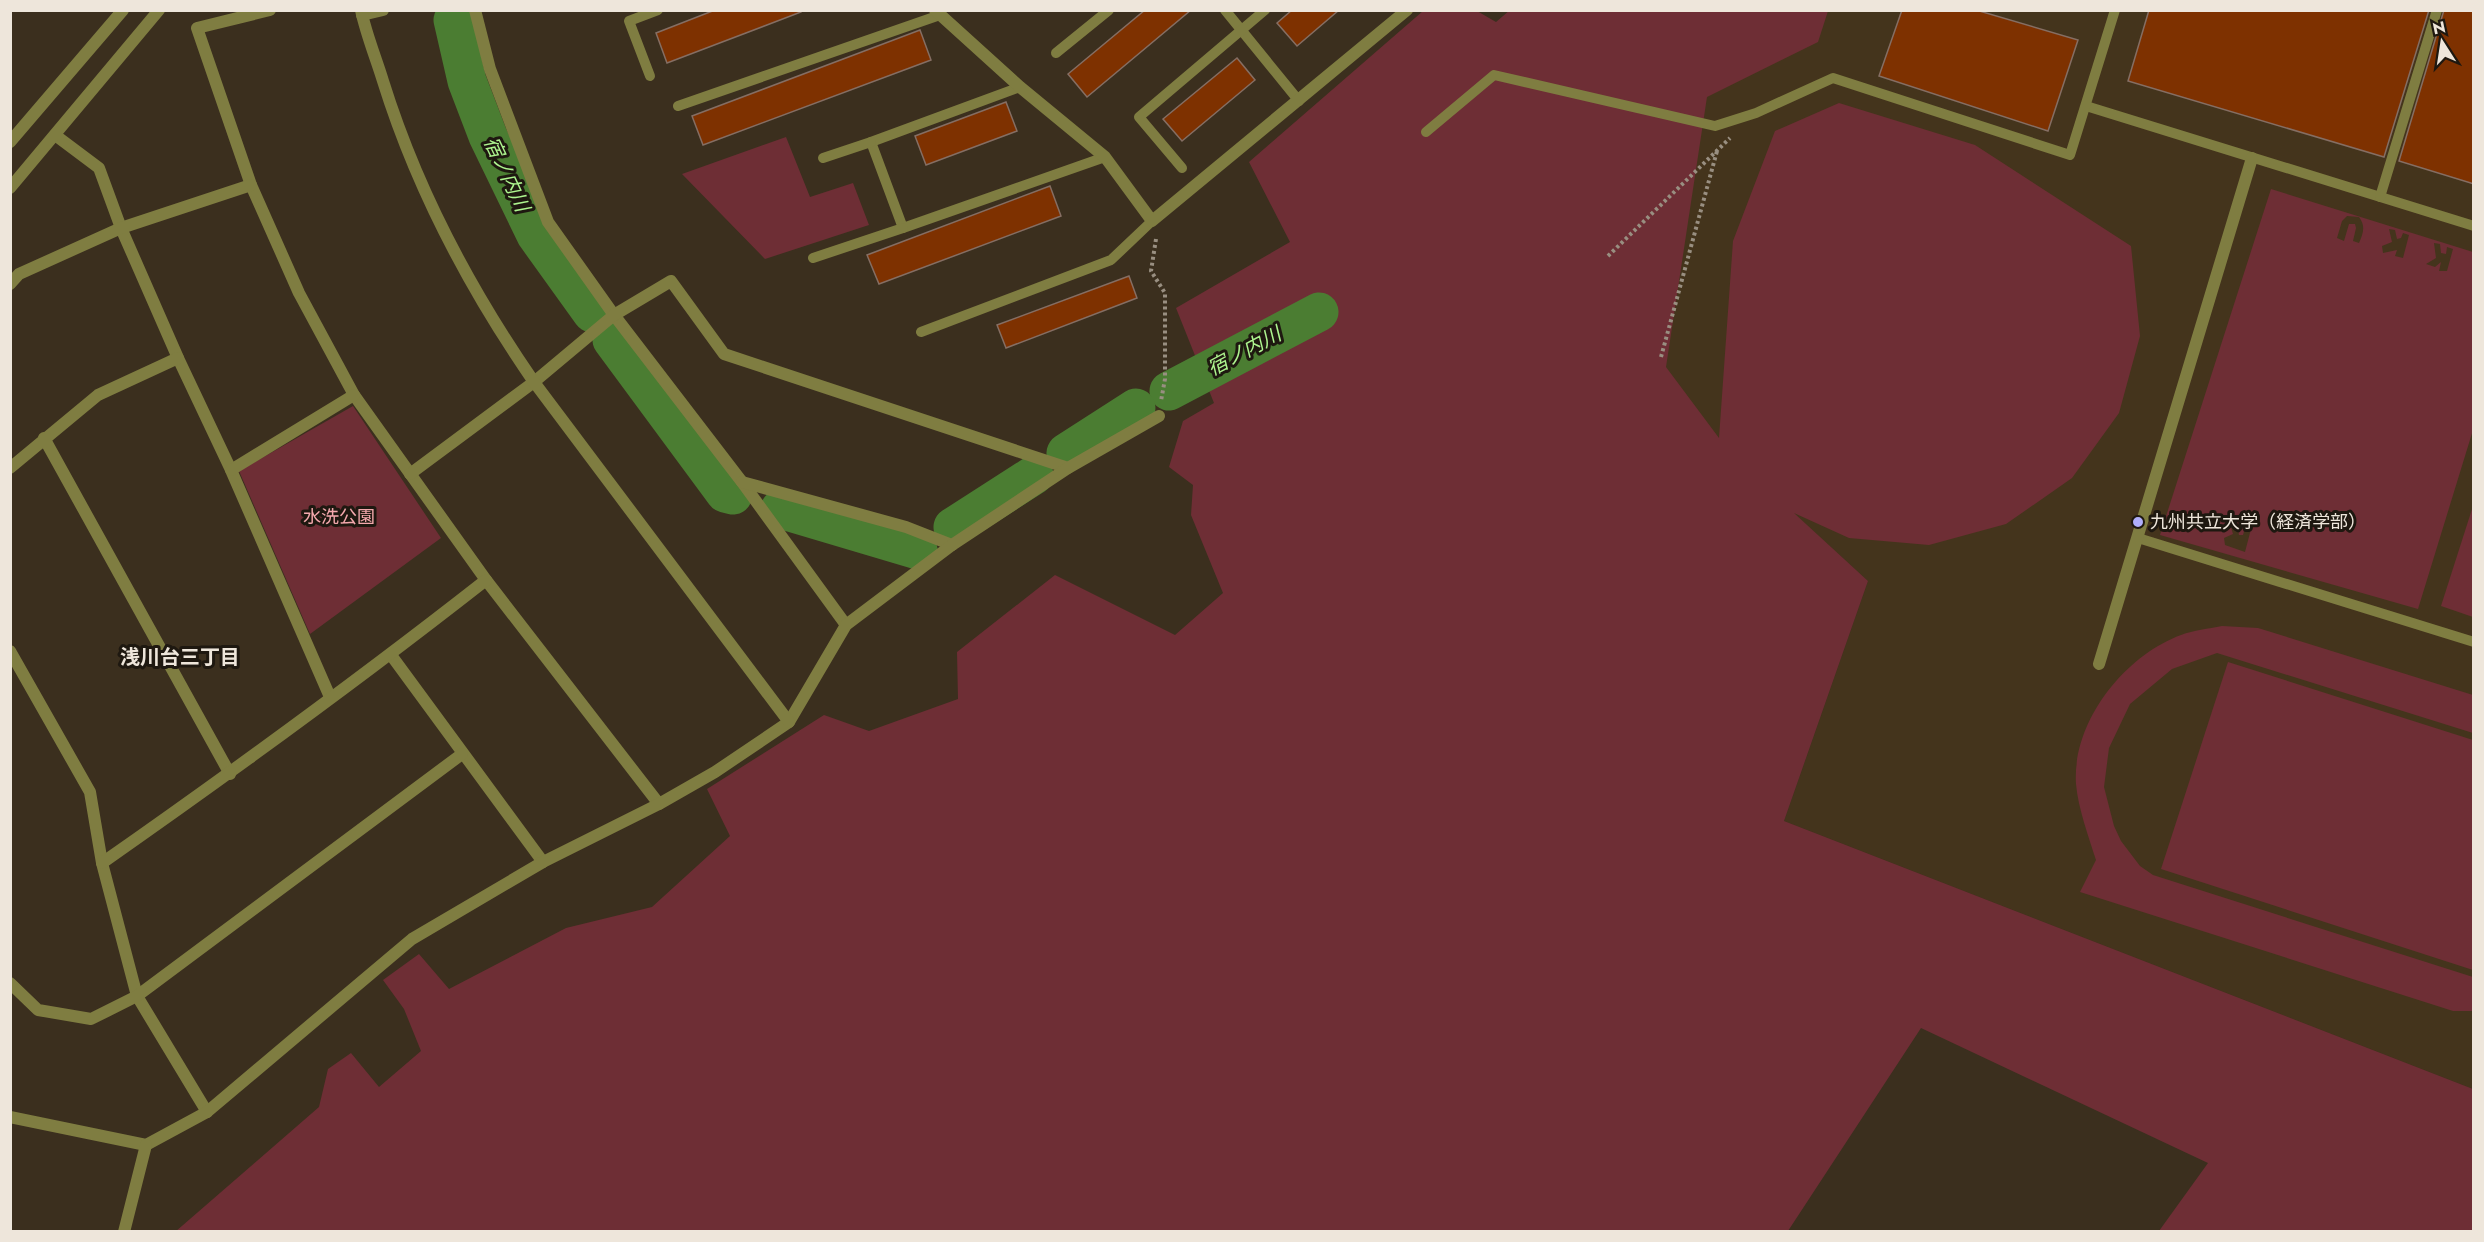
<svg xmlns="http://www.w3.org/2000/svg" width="2484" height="1242" font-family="Jost,'Noto Sans JP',sans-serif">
	<rect width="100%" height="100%" fill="#3b2f1e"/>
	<path fill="#44341c" d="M1510,10l963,1v1078l-689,-268 84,-240 -131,-119 -95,-97z"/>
	<g fill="#6e2e35" fill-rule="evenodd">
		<path d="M1510,10l318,1 -10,31 -111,55 -41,270 53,71 14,-197 42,-110 64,-28 136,42 156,101 9,90 -21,77 -47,65 -66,46 -77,21 -80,-7 -55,-25 74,68 -84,240 689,268v142h-314l49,-68 -287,-135 -133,203 -1613,1 144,-125 9,-38 23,-16 28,34 42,-36 -17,-42 -21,-29 36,-26 30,35 117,-61 86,-21 78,-71 -23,-47 117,-74 45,16 89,-32 -1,-47 98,-77 120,60 48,-42 -32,-78 2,-30 -24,-18 14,-46 31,-18 -38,-95 114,-66 -41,-80 174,-151h54l19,11z"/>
		<path d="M786,137l24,60 43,-14 16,42 -104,34 -83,-85z"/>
		<path d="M2271,189l202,63v178l-55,179 -258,-74zM2347,216l12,1c7,9 4,17 0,26l-6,-2 3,-13 -1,-4h-6l-5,17 -7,-3 5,-17zM2389,229l6,1 2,9 4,-1 2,-5 6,2 -6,23 -8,-2 2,-6 -14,3 -1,-7 10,-4zM2434,243l6,1 1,9 5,1 1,-7 6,2 -6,22h-8l2,-9 -6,5 -9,-3 10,-6zM2230,524l7,2 2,9h4l2,-7 6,1 -6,23 -20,-7 -1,-7 9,-4z"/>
		<path d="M353,406l88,132 -131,96 -71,-163z"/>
		<path d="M2473,506v111l-32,-11z"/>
		<path d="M2222,626l36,2 215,67v38l-256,-80 -45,16 -42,35 -21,44 -5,39 10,39 7,15 19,25 13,9 320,102v34h-20l-373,-119 16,-32c-7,-22 -18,-52 -20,-76 -4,-62 48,-128 105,-149 13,-5 27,-6 41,-9z"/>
		<path d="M2228,662l245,78v230l-312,-101z"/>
	</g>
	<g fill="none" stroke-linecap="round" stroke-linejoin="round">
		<g stroke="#4b7d32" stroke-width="39">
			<path d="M453,20l14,61 21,55 48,99 56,78"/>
			<path d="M612,340l113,153 8,2"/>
			<path d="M1169,391l150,-79"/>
			<path d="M1066,453l70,-45"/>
			<path d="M780,509l138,41"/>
			<path d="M953,527l81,-52"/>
		</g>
	</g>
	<g fill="#7e3100" stroke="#856e63" stroke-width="1.5">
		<path d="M715,10h86v2l-134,51 -11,-30z"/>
		<path d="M1145,10h46l-104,87 -19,-23z"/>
		<path d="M1292,10h47l-42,36 -20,-23z"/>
		<path d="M1902,10h74l102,30 -30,91 -169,-55z"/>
		<path d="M2149,10h280l-45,147 -256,-76z"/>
		<path d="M2444,10h30v174l-75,-23z"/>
		<path d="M920,30l11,30 -228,85 -11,-29z"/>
		<path d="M1237,58l18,22 -73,61 -19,-22z"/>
		<path d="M1006,102l11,29 -91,34 -11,-29z"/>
		<path d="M1050,186l11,30 -182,68 -12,-29z"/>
		<path d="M1129,276l8,22 -131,50 -9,-23z"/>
	</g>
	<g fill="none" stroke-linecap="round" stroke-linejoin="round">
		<g stroke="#998f81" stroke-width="4" stroke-dasharray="3 3" stroke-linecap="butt">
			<path d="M1156,239l-5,32 14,22v86l-4,22"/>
			<path d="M1608,256l122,-118"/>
			<path d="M1661,357l56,-206"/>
		</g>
		<g stroke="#7f7d41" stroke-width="10">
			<path d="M1225,10l74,91"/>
			<path d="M1056,53l53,-43"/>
			<path d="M650,76l-21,-55 29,-11"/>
			<path d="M1020,87l-149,55 32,86 202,-71"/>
			<path d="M678,106l262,-91"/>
			<path d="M2086,106l388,120"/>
			<path d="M1426,132l68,-57 221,51 41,-13 77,-35 237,77 45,-145"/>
			<path d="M823,158l48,-16"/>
			<path d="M1182,168l-43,-51 126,-107"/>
			<path d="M2380,197l57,-187"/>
			<path d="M813,258l90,-30"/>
			<path d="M921,332l190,-72 41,-39"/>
			<path d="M2138,538l336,104"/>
		</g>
		<g stroke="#7f7d41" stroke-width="12">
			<path d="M270,10l-73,18 54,157 48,108 55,102 132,185 173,224"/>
			<path d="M475,10l15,59 58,153 66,93 128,167 104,143"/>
			<path d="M935,10l85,77 85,70 47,64 255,-211"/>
			<path d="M362,15l21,-5"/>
			<path d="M55,135l44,33 22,60 57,130 53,112 99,227"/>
			<path d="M10,284l9,-10 102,-46 130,-43"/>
			<path d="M44,438l186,336"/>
			<path d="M10,468l88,-73 80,-37"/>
			<path d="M231,470l123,-75"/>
			<path d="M410,474l124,-92 80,-67 57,-34 53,73 344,114"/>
			<path d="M742,482l164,45 46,18"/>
			<path d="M10,651l80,141 12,71 35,133 70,116"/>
			<path d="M391,655l152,207"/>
			<path d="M2099,664l153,-506"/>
			<path d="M102,863c130,-91 259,-185 384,-283"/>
			<path d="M10,983l28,27 53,9 46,-23 325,-242"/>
			<path d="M10,1117l136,28 61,-33 205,-173 131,-77 116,-58 56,-32 74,-50 57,-97 106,-80 116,-77 91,-52"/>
			<path d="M124,1232l22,-87"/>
		</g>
		<g stroke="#7f7d41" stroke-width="12">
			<path d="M361,10c5,24 15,48 22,71 34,109 86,207 151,301l255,340"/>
			<path d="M10,142l113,-132"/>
			<path d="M10,188l149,-178"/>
		</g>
	</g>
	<circle fill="#afaefa" stroke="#1e1810" stroke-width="2" cx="2138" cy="522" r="6"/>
	<g text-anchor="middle" stroke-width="6" stroke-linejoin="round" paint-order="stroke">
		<g font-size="18" fill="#f4a8ad" stroke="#1e1810">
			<text x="339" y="523">水洗公園</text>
		</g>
		<g font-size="18" fill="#eee6db" stroke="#1e1810" text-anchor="start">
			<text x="2150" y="528">九州共立大学（経済学部）</text>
		</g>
		<g font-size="20" font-style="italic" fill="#aef58f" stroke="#1e1810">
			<text transform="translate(507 174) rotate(65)" y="7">宿ノ内川</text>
			<text transform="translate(1244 351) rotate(-28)" y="7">宿ノ内川</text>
		</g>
		<g font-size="20" font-weight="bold" fill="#eee6db" stroke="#1e1810">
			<text x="180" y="664">浅川台三丁目</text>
		</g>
	</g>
	<rect width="2484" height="1242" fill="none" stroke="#eee6db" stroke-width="24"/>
	<g transform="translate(2442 42) rotate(348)" stroke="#1e1810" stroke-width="4.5" paint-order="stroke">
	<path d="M0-4.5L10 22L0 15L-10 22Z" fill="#eee6db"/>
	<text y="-9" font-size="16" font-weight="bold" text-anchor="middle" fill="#eee6db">N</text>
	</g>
</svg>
